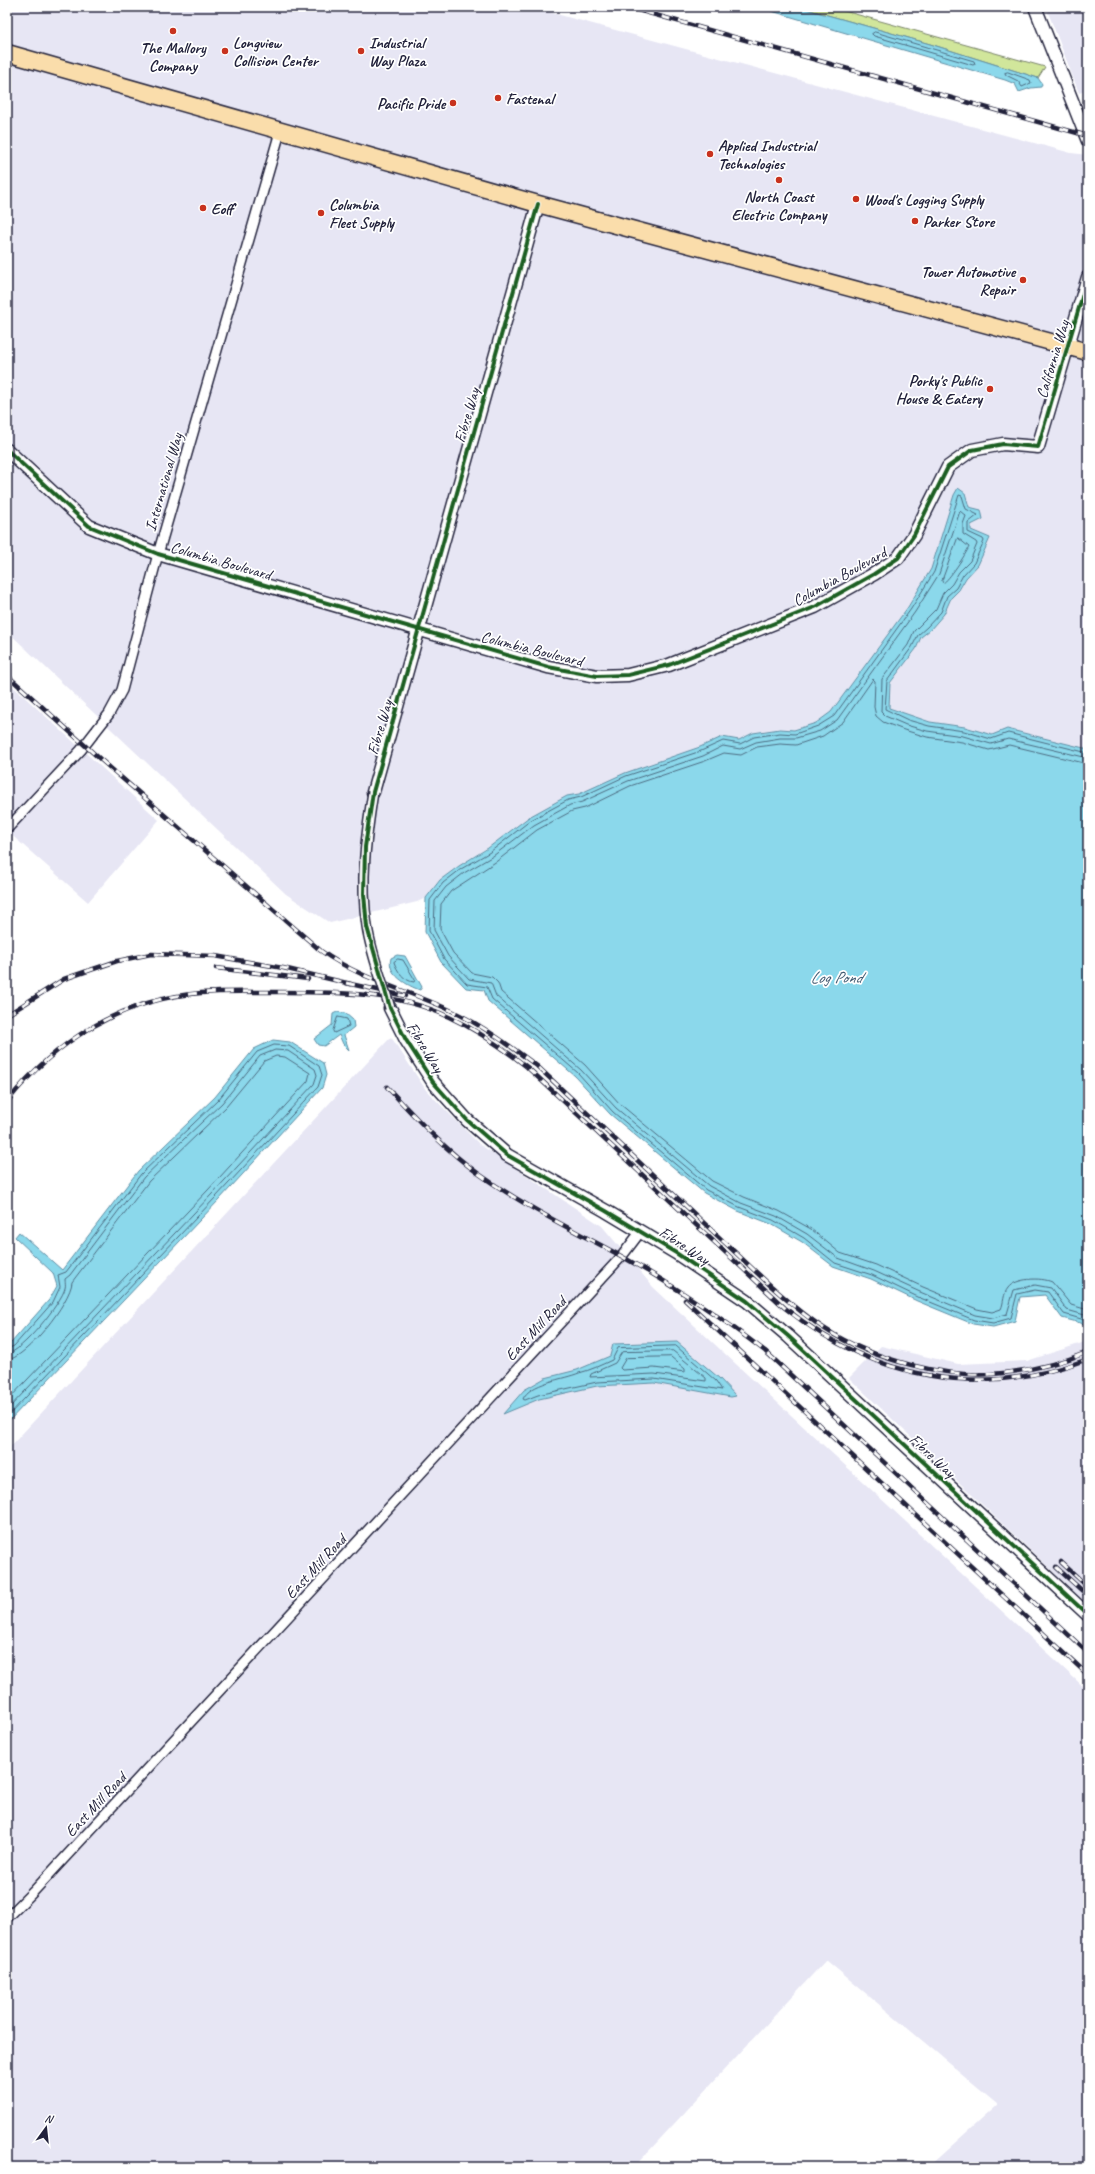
<svg xmlns="http://www.w3.org/2000/svg" width="1095" height="2174" font-family="Caveat,sans-serif">
	<rect width="100%" height="100%" fill="#fff"/>
	<filter id="ink" filterUnits="userSpaceOnUse"><feTurbulence type="fractalNoise" baseFrequency=".025" numOctaves="2"/><feDisplacementMap in="SourceGraphic" scale="8" xChannelSelector="R" yChannelSelector="G"/><feConvolveMatrix kernelMatrix="1 2 1 2 8 2 1 2 1" color-interpolation-filters="sRGB"/></filter>
	<g filter="url(#ink)">
		<g fill="#e7e6f4">
			<path d="M7,7h523l541,146 17,2v595l-96,-15 -27,-8 -35,-5 -41,-14 1,-25 26,-34 5,-12 9,-7 14,-16 7,-16 8,-8 7,-12 12,-13 12,-27 -19,-8 -2,-23 -4,-14 -17,25 -17,51 -23,38 -77,105 -15,11 -22,7 -14,-1 -27,4 -14,7 -17,-3 -22,10 -121,47 -12,2 -108,70 -19,14 -14,18 -9,4 -87,21 -44,-29 -279,-263z"/>
			<path d="M1046,7h42v83l-9,3z"/>
			<path d="M7,681l152,139 -71,82 -81,-71z"/>
			<path d="M391,1037l35,53 53,54 123,82 51,61 435,404v476h-160l70,-63 -172,-144 -192,207h-627v-717z"/>
			<path d="M1088,1341v264l-239,-227 32,-32 77,18 69,-3z"/>
		</g>
		<path fill="#d1e69b" stroke="#7a846b" d="M799,7h31l215,60 -7,11 -108,-34z"/>
		<g fill="#8bd8eb" stroke="#618fa5">
			<path d="M758,7h41l131,37 108,34 4,6 -1,3 -10,1 -12,4 -4,-8 -10,-4z"/>
			<path d="M958,488l7,5 4,14 12,3 2,9 -12,6v5l19,8 -12,27 -12,13 -7,12 -8,8 -7,16 -14,16 -9,7 -5,12 -26,34 -1,25 41,14 35,5 27,8 15,-6 81,20v576l-26,-7 -17,-23 -25,2 -5,24 -22,6 -20,-3 -56,-23 -46,-22 -38,-13 -31,-24 -31,-18 -33,-13 -34,-18 -94,-79 -35,-38 -87,-75 -4,-11 -18,-2 -25,-26 -16,-30 1,-34 14,-18 19,-14 29,-18 41,-31 38,-21 12,-2 46,-21 75,-26 22,-10 17,3 14,-7 27,-4 14,1 22,-7 15,-11 77,-105 23,-38 23,-74z"/>
			<path d="M397,955l8,1 17,31 -2,3c-12,-4 -34,-16 -29,-32z"/>
			<path d="M337,1012l8,1 8,7 1,7 -10,8 5,15 -6,-6 -4,-9 -15,11 -6,-1 -4,-6 18,-14 1,-11z"/>
			<path d="M273,1040l17,2 33,21 3,12 -4,13 -103,112 -212,223v-78l4,-2 38,-43 8,-14 -4,-13 -38,-36 4,-5 43,38 76,-99 77,-74 39,-48z"/>
			<path d="M677,1342l42,36 17,18 -5,1 -77,-14 -57,3 -58,13 -36,15 21,-24 21,-12 32,-8 33,-14 3,-12z"/>
		</g>
		<g fill="none" stroke-linecap="round" stroke-linejoin="round">
			<g stroke="#4c6b81" stroke-width="1">
				<path d="M875,32l99,29 1,3 -2,1 -99,-29 -2,-2z"/>
				<path d="M1008,72l22,8 1,3 -9,4 -4,-6 -12,-6 -1,-2z"/>
				<path d="M958,538l11,9c-3,7 -21,34 -26,36l-1,-2z"/>
				<path d="M1088,753l-80,-20 -17,6 -27,-8 -35,-5 -21,-6 -23,-11 2,-28 25,-34 6,-12 9,-8 14,-15 6,-16 9,-8 7,-13 11,-12 10,-22 -1,-2 -15,-7v-9l10,-8 -12,-6 -4,-13 -3,-1 -25,77 -23,37 -77,107 -16,10 -23,8 -15,-1 -26,4 -14,7 -17,-3 -22,10 -75,25 -45,21 -13,3 -37,20 -41,32 -29,17 -18,14 -13,17 -1,31 15,28 23,25 20,3 5,12 86,74 35,39 93,78 33,17 34,13 31,18 31,25 37,12 46,22 56,23 19,3 18,-5 6,-24 18,-4 13,2 16,22 24,7"/>
				<path d="M1088,758l-80,-19 -17,5 -28,-8 -36,-5 -21,-6 -21,-9 -4,-4 1,-33 26,-34 6,-14 22,-22 7,-16 9,-9 7,-12 11,-11 7,-17 -1,-2 -13,-8v-10l3,-8 -6,-5 -21,63 -24,38 -78,108 -17,11 -24,7h-16l-24,4 -16,7 -17,-3 -20,10 -75,25 -46,21 -12,3 -36,20 -41,31 -29,17 -18,14 -11,14 -1,29 14,26 21,23 22,4 5,13 85,74 35,38 93,78 32,17 35,13 31,18 31,24 36,13 46,21 55,23 18,3 14,-4 7,-24 21,-5 16,3 16,22 21,6"/>
				<path d="M1088,764l-79,-19 -20,5 -27,-8 -35,-5 -23,-7 -21,-8 -7,-6 -2,-9 1,-26 -2,-2 -30,43 -20,14 -27,9 -16,-1 -23,3 -16,8 -17,-2 -19,8 -75,25 -45,22 -13,3 -35,19 -40,31 -46,30 -10,13 -1,25 13,24 19,20 20,4 6,6 3,9 84,73 35,39 92,77 32,16 35,14 32,18 29,24 36,12 47,22 54,22 15,3 9,-3c3,-6 2,-15 7,-21 7,-10 33,-11 44,-6l19,23 17,5"/>
				<path d="M398,959l5,1 12,20 -1,2c-10,-1 -17,-11 -20,-20z"/>
				<path d="M338,1017l9,2 2,7 -15,7 -1,-2z"/>
				<path d="M676,1346l40,35 6,9 -68,-11 -57,3 -59,13 -13,5 -2,-1c6,-16 42,-20 56,-26 12,-3 22,-8 33,-13l6,-12z"/>
				<path d="M7,1349l7,-3 39,-44 7,-15 -2,-12 8,-3 75,-98 77,-74 39,-48 17,-7 15,1 30,20 3,9 -4,12 -102,110 -209,220"/>
				<path d="M673,1351l33,27v3l-52,-7 -64,3 1,-3 24,-11 7,-11z"/>
				<path d="M7,1354c14,-1 55,-52 58,-66 1,-3 0,-6 0,-9l5,-4 74,-98 78,-74 38,-47 15,-6 13,1 27,18 2,6 -3,9 -102,110 -205,216"/>
				<path d="M671,1357l14,12v3l-31,-4 -32,2 -2,-2 6,-10z"/>
				<path d="M7,1360c19,-1 64,-59 65,-78l77,-101 77,-74 38,-46 12,-5 9,1 25,16 -2,8 -100,109 -201,211"/>
			</g>
			<g stroke="#22223b" stroke-width="12">
				<g id="minor">
					<path d="M7,829l74,-79 28,-36 13,-24 36,-136 122,-422"/>
					<path d="M7,1918l26,-26 589,-636 19,-25"/>
				</g>
			</g>
			<g stroke="#22223b" stroke-width="15">
				<g id="tertiary">
					<path d="M1035,7l53,134"/>
					<path d="M7,450l82,76 69,28 390,113 49,9 31,-1 41,-10 146,-58 59,-33 24,-16 16,-23 34,-68 24,-17 31,-6 35,3 50,-170"/>
					<path d="M373,792l165,-588"/>
					<path d="M390,1008l16,32 27,42 34,38 40,35 99,56 70,42 71,48 41,35 300,279"/>
				</g>
			</g>
			<g stroke="#22223b" stroke-width="19">
				<path id="trunk" d="M7,53l531,151 550,148"/>
			</g>
			<use href="#minor" stroke="#fff" stroke-width="9"/>
			<use href="#tertiary" stroke="#fff" stroke-width="12"/>
			<use href="#trunk" stroke="#faddab" stroke-width="16"/>
			<g stroke="#22223b" stroke-width="4.5">
				<g id="rail">
					<path d="M627,7l461,129"/>
					<path d="M7,675l93,84 221,192c39,28 86,39 129,59 32,15 59,35 87,56l234,220c17,15 35,31 54,43 46,30 123,51 178,44 29,-3 58,-10 85,-21"/>
					<path d="M216,968l92,11"/>
					<path d="M346,983l59,13"/>
					<path d="M7,1015l57,-36 53,-18 34,-7 64,2 68,12 68,16"/>
					<path d="M387,1087c29,31 58,63 92,87 45,32 94,56 142,82 51,28 98,60 144,95l323,302"/>
					<path d="M7,1102c48,-61 115,-103 194,-109 24,-2 49,-1 73,-1 58,0 121,-1 175,25 28,13 54,31 78,50l258,241c89,71 195,92 303,51"/>
					<path d="M685,1300l403,375"/>
					<path d="M1061,1562l27,25"/>
					<path d="M1056,1567l32,29"/>
				</g>
			</g>
			<use href="#rail" stroke="#fff" stroke-width="3" stroke-dasharray="9" stroke-linecap="butt"/>
			<g stroke="#22223b" stroke-width="12" stroke-linecap="butt">
				<path id="minor-bridge" d="M373,792c-7,45 -13,89 -6,134 4,27 15,55 23,82"/>
			</g>
			<use href="#minor-bridge" stroke="#fff" stroke-width="9"/>
			<g stroke="#fff" stroke-width="6">
				<g id="cycleway">
					<path d="M538,204l-165,588 -8,55 -1,47 3,33 23,81 16,32 27,42 34,38 40,35 99,56 70,42 71,48 41,35 300,279"/>
					<path d="M7,450l82,76 69,28 390,113 49,9 31,-1 41,-10 146,-58 59,-33 24,-16 16,-23 34,-68 24,-17 31,-6 35,3 50,-170"/>
				</g>
			</g>
			<use href="#cycleway" stroke="#1b5e20" stroke-width="4"/>
		</g>
	</g>
	<g fill="#c8321e" stroke="#fff" stroke-width="1.5">
		<circle cx="173" cy="31" r="4"/>
		<circle cx="225" cy="51" r="4"/>
		<circle cx="361" cy="51" r="4"/>
		<circle cx="498" cy="98" r="4"/>
		<circle cx="453" cy="103" r="4"/>
		<circle cx="710" cy="154" r="4"/>
		<circle cx="779" cy="180" r="4"/>
		<circle cx="856" cy="199" r="4"/>
		<circle cx="203" cy="208" r="4"/>
		<circle cx="321" cy="213" r="4"/>
		<circle cx="915" cy="221" r="4"/>
		<circle cx="1023" cy="280" r="4"/>
		<circle cx="990" cy="389" r="4"/>
	</g>
	<g text-anchor="middle" stroke-width="3.5" stroke-linejoin="round" paint-order="stroke">
		<g font-size="16" font-weight="bold" fill="#22223b" stroke="#fff" text-anchor="start">
			<text x="233" y="48">Longview<tspan x="233" dy="18">Collision Center</tspan></text>
			<text x="369" y="48">Industrial<tspan x="369" dy="18">Way Plaza</tspan></text>
			<text x="173" y="53" text-anchor="middle">The Mallory<tspan x="173" dy="18">Company</tspan></text>
			<text x="506" y="104">Fastenal</text>
			<text x="445" y="109" text-anchor="end">Pacific Pride</text>
			<text x="718" y="151">Applied Industrial<tspan x="718" dy="18">Technologies</tspan></text>
			<text x="779" y="202" text-anchor="middle">North Coast<tspan x="779" dy="18">Electric Company</tspan></text>
			<text x="864" y="205">Wood's Logging Supply</text>
			<text x="329" y="210">Columbia<tspan x="329" dy="18">Fleet Supply</tspan></text>
			<text x="211" y="214">Eoff</text>
			<text x="923" y="227">Parker Store</text>
			<text x="1015" y="277" text-anchor="end">Tower Automotive<tspan x="1015" dy="18">Repair</tspan></text>
			<text x="982" y="386" text-anchor="end">Porky's Public<tspan x="982" dy="18">House &amp; Eatery</tspan></text>
		</g>
		<g font-size="16" fill="#22223b" stroke="#fff">
			<text transform="translate(1052 359) rotate(-73)" y="6">California Way</text>
			<text transform="translate(466 415) rotate(-74)" y="6">Fibre Way</text>
			<text transform="translate(163 482) rotate(-74)" y="6">International Way</text>
			<text transform="translate(221 560) rotate(16)" y="6">Columbia Boulevard</text>
			<text transform="translate(839 576) rotate(-29)" y="6">Columbia Boulevard</text>
			<text transform="translate(532 648) rotate(14)" y="6">Columbia Boulevard</text>
			<text transform="translate(379 727) rotate(-74)" y="6">Fibre Way</text>
			<text transform="translate(426 1047) rotate(58)" y="6">Fibre Way</text>
			<text transform="translate(685 1245) rotate(33)" y="6">Fibre Way</text>
			<text transform="translate(535 1328) rotate(-47)" y="6">East Mill Road</text>
			<text transform="translate(933 1455) rotate(43)" y="6">Fibre Way</text>
			<text transform="translate(315 1566) rotate(-47)" y="6">East Mill Road</text>
			<text transform="translate(95 1804) rotate(-47)" y="6">East Mill Road</text>
		</g>
		<g font-size="17" font-style="italic" fill="#425970" stroke="#fff">
			<text x="836" y="983">Log Pond</text>
		</g>
	</g>
	<rect width="1095" height="2174" fill="none" stroke="#fff" stroke-width="24"/>
	<rect x="12" y="12" width="1071" height="2150" fill="none" stroke="#22223b" stroke-width="1.5" filter="url(#ink)"/>
	<g transform="translate(46 2128) rotate(15)" stroke="#ffffff" stroke-width="3" paint-order="stroke">
	<path d="M0-3L7 15L0 10L-7 15Z" fill="#22223b"/>
	<text y="-6" font-size="11" font-weight="bold" text-anchor="middle" fill="#22223b">N</text>
	</g>
</svg>
